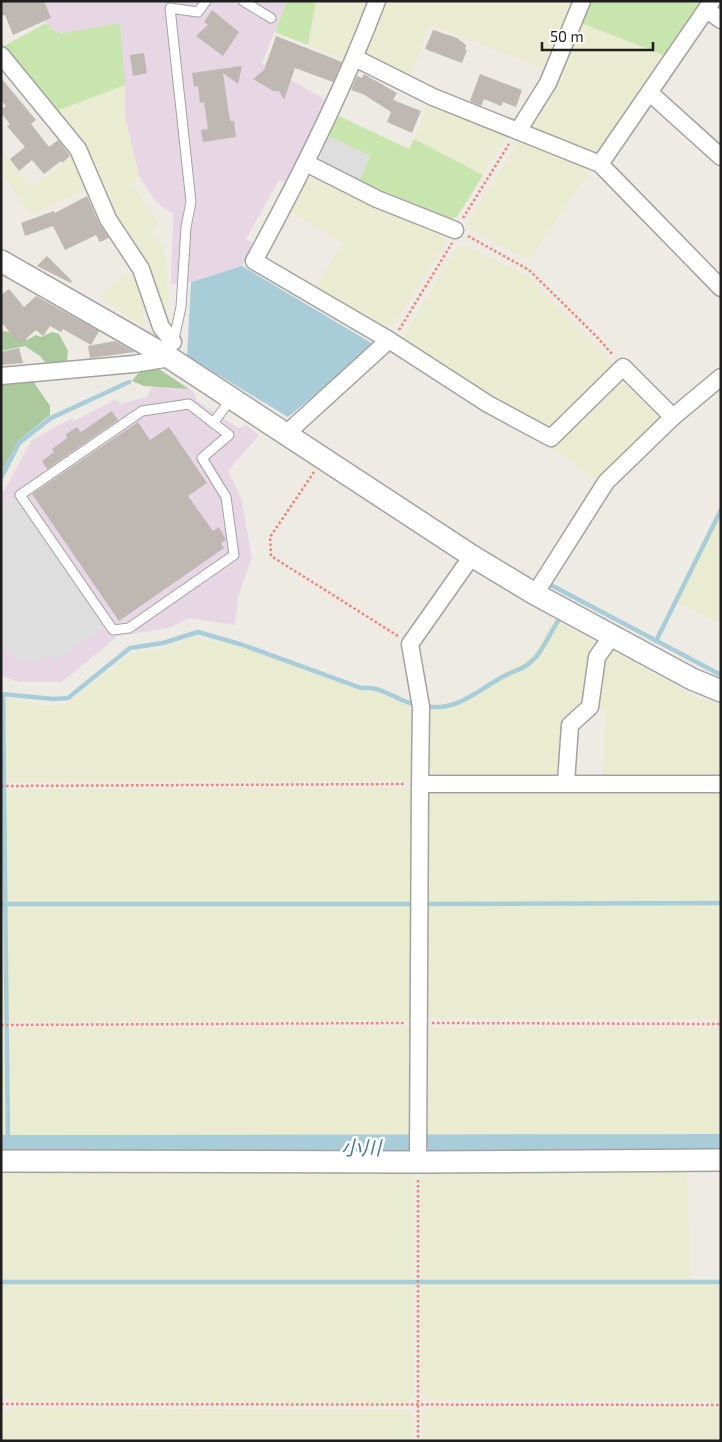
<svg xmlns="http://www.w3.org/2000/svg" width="722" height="1442" font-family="'Exo 2','Noto Sans JP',sans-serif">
	<rect width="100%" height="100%" fill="#eeebe5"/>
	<g fill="#e7d7e4">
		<path d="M37,1h250l-25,62 67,39 -41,82 -9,-4 -33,59 8,5 -12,22 -51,16 -20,2 2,-70 -17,-12 -17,-26 -14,-59 -5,-94 -55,10 -12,-3 -7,-7z"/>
		<path d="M153,387l36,2 6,4 1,7 42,28 8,-3 13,10 -31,36 13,26 11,61 -14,38 -3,29 -45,-7 -21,10 -51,8 -56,46h-43l-18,-6v-180l31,-56 40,-22 2,3 42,-22 4,5 26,-7z"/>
	</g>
	<g fill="#e9ecd1">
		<path d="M316,1l47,1 3,10 -20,49 -38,-16z"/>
		<path d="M384,1h189l-30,67 -113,-43 -19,50 -43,-19 -3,-7z"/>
		<path d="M581,23l88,34 -68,95 -10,3 -59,-24 -2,-7z"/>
		<path d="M125,85v32l14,59 -7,6 25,41 -5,11 2,5 9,7 6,51 -4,18 -114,-202z"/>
		<path d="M430,100l74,31 2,6 -23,38 -69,-36z"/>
		<path d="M524,139l70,27 -65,94 -58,-30 -4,-6 51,-82z"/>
		<path d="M1,149l30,38 46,-34 14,34 -62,28 -28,-45z"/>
		<path d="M315,176l128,60 2,7 -53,84 -7,3 -71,-41 29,-46 -54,-32 19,-33z"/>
		<path d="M464,245l64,31 83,85 -1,10 -56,55 -9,1 -141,-84v-7l53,-89z"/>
		<path d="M127,273l12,2 12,32 -9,6 4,10 -5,3 -42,-30z"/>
		<path d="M621,378h6l35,36 -2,6 -63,60 -46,-33z"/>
		<path d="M718,511l3,2v111l-47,-24z"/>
		<path d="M554,619l47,27 -37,132 -136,3 -2,-77 18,2 26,-10 64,-43z"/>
		<path d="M194,637l47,10 119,43 19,2 30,14 7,71 -5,4 -410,1v-85l49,9 15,-2 62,-47 11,-5 17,-1z"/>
		<path d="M608,649l89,48 24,9v73l-118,1 2,-72h-10l4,-43z"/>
		<path d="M432,787h289v232l-297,-1v-226z"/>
		<path d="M412,788l4,227 -6,6 -405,1 -4,-7v-220l7,-5z"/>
		<path d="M410,1027l6,5 -3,122 -411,-3 -1,-118 8,-5z"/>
		<path d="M429,1027l292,1v125l-298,-1 -1,-123z"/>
		<path d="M687,1167l3,112 31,1v121l-295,-1 -5,-6 -1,-220 7,-6z"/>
		<path d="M7,1168l403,1 4,5 -1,219 -3,7 -5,3 -394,-2 -9,-11 1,-216z"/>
		<path d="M426,1407l295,1v33h-299v-26z"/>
		<path d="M11,1408l398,2 5,7 -1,24h-411v-25z"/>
	</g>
	<g fill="#c8e5ae">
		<path d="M287,1h29l-8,44 -33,-13z"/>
		<path d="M590,1h105l10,4 -36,52 -88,-34z"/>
		<path d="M46,23l7,7 9,3 58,-10 5,62 -74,28 -49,-66z"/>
		<path d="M339,116l70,33 5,-10 69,36 -26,42 -7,2 -91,-38 11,-25 -42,-20z"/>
	</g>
	<g fill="#aaca9d">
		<path d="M1,331l18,2 8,7 9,-5 5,2 11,-5 7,2 9,17 -1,9 -6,4 -13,2 -8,-10 -15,-10 -24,5z"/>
		<path d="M159,369l30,20 -45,-3 -12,-5 7,-9z"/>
		<path d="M33,381l17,25v9l-32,26 -17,32v-90z"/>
	</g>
	<g fill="#dedede">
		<path d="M328,136l42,20 -11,25 -37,-17 -2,-9z"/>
		<path d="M22,490l90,132 -56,38 -6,-8 -15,11 -2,-2h-14l-11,-14 -7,4v-147z"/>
	</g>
	<path fill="#a8cdd9" d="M242,266l133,79 -87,72 -101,-61 4,-74z"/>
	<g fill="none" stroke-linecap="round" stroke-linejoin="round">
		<g stroke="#a8cdd9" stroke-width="4.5">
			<path d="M1,478l18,-35 32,-25 78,-36"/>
			<path d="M551,585l170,90"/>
			<path d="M656,641l65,-131"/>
			<path d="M1,694l53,5 14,-1 62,-50 33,-5 35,-11 45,13 118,43c21,-3 35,13 56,17"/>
			<path d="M3,695l5,453"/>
			<path d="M424,706c31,6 50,-13 75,-27 13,-9 23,-7 36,-21 7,-7 17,-28 23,-37"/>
			<path d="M1,904h414"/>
			<path d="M423,904l298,-1"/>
			<path d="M1,1282h720"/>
		</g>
		<path stroke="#a8cdd9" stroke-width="26" d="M1,1148l720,-1"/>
	</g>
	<g fill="#beb7b2">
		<path d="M1,1h43l7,17 -38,17 -8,-20 -4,1z"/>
		<path d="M212,10l27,22 -16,24 -27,-20 12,-11 -4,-3z"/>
		<path d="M433,30l24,8 9,7 -1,4 2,1 -5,13 -37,-14z"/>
		<path d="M276,36l66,26 -9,20 -38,-14 -11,32 -5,-9h-6l-20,-12 11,-9z"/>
		<path d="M144,53l3,20 -14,3 -3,-21z"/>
		<path d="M242,66l-4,18 -15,-11 7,48h4l2,16 -33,5 -2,-12 7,-1 -4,-27 -4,1 -2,-17 -4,1 -2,-14z"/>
		<path d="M364,74l33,19 -4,7 28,11 -9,22 -25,-11 4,-10 -28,-18 -12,-4 6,-14 5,2z"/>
		<path d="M480,74l42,16 -6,17 -13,-5 -2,4 -17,-7 -3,7 -11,-5z"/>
		<path d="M1,78l35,42 -5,4 18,23 9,-7 11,14 1,2 -8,7 -1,-2 -17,13 -12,-14 -13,11 -9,-12 15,-12 -18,-21 3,-2 -9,-11v-4l5,-3 -5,-6z"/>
		<path d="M87,196l12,27 10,15 -9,4 -4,-7 -31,15 -12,-24 -28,10 -4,-13 33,-12 1,2z"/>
		<path d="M47,256l25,25 -1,2 -34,-17z"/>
		<path d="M9,289l15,18 12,-11 63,35 -8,14 -28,-16 -2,3 -11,-6 -7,10 -7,-6 -16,14 -19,-22v-27z"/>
		<path d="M115,341l20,11 -45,6 -2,-12z"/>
		<path d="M19,348l4,15 -22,2v-13z"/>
		<path d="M112,411l6,9 -71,49 -5,-8 12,-9 -2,-3 15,-11 -1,-4 11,-7 4,5z"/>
		<path d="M138,422l12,18 19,-13 38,56 -19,13 25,35 6,-4 7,13 -5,3 3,5 -105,73 -87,-127z"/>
	</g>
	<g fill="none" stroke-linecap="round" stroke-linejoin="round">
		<g stroke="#a2a2a2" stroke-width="11">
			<g id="service">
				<path d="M243,1l28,17"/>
				<path d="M173,343l8,-36 5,-80 5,-25 -21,-194 28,4 8,-11"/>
				<path d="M189,404l40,31 -27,23 24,39 8,58 -105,73 -16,2 -93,-135 122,-84z"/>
				<path d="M213,423l19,-25"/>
			</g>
		</g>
		<g stroke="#a2a2a2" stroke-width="19">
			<g id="minor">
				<path d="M377,1c-34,90 -77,176 -123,260l135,79 99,64 63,34 72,-71 50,50"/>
				<path d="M707,10l14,10"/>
				<path d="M1,55l77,94 30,70 33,50 20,58 12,15"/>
				<path d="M355,58l78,39 167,67 121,124"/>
				<path d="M650,93l71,64"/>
				<path d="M518,131l30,-48 34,-82"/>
				<path d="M306,163l71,36 78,31"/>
				<path d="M600,164l112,-163"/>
				<path d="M1,376l133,-12 36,-6"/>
				<path d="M287,433l102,-93"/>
				<path d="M472,556l-62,88 11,63 -1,77h301"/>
				<path d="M535,594l71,-112 67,-65 48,-40"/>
				<path d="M566,783l4,-58 20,-18 7,-50 15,-21"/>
				<path d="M418,1162l2,-378"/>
			</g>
		</g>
		<g stroke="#a2a2a2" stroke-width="24">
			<g id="tertiary">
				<path d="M1,261l169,97 302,198 63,38 157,85 29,12"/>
				<path d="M1,1161l417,1 303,-2"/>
			</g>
		</g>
		<g stroke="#ef8375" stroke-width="2.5" stroke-dasharray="2.5 2.5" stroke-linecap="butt">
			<path d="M463,218l46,-74"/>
			<path d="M468,236l61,34 67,66 17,19"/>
			<path d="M399,330l53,-87"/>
			<path d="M314,472l-44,65 1,19 127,80"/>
			<path d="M1,786l404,-2"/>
			<path d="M432,1023l289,1"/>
			<path d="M1,1025l403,-2"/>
			<path d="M418,1180v261"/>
			<path d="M1,1404l720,1"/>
		</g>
		<use href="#service" stroke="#fff" stroke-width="9"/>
		<use href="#minor" stroke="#fff" stroke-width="16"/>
		<use href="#tertiary" stroke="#fff" stroke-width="21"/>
	</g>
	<g text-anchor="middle" stroke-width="5" stroke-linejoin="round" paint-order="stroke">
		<g font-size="20" font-style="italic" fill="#4f769f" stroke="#fff">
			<text x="361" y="1155">小川</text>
		</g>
	</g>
	<rect width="722" height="1442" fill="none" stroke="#1e1e1e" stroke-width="5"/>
	<path d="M542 42v8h111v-8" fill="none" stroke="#1e1e1e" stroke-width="2.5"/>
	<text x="550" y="42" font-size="15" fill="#1e1e1e" stroke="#ffffff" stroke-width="4" paint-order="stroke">50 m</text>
</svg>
